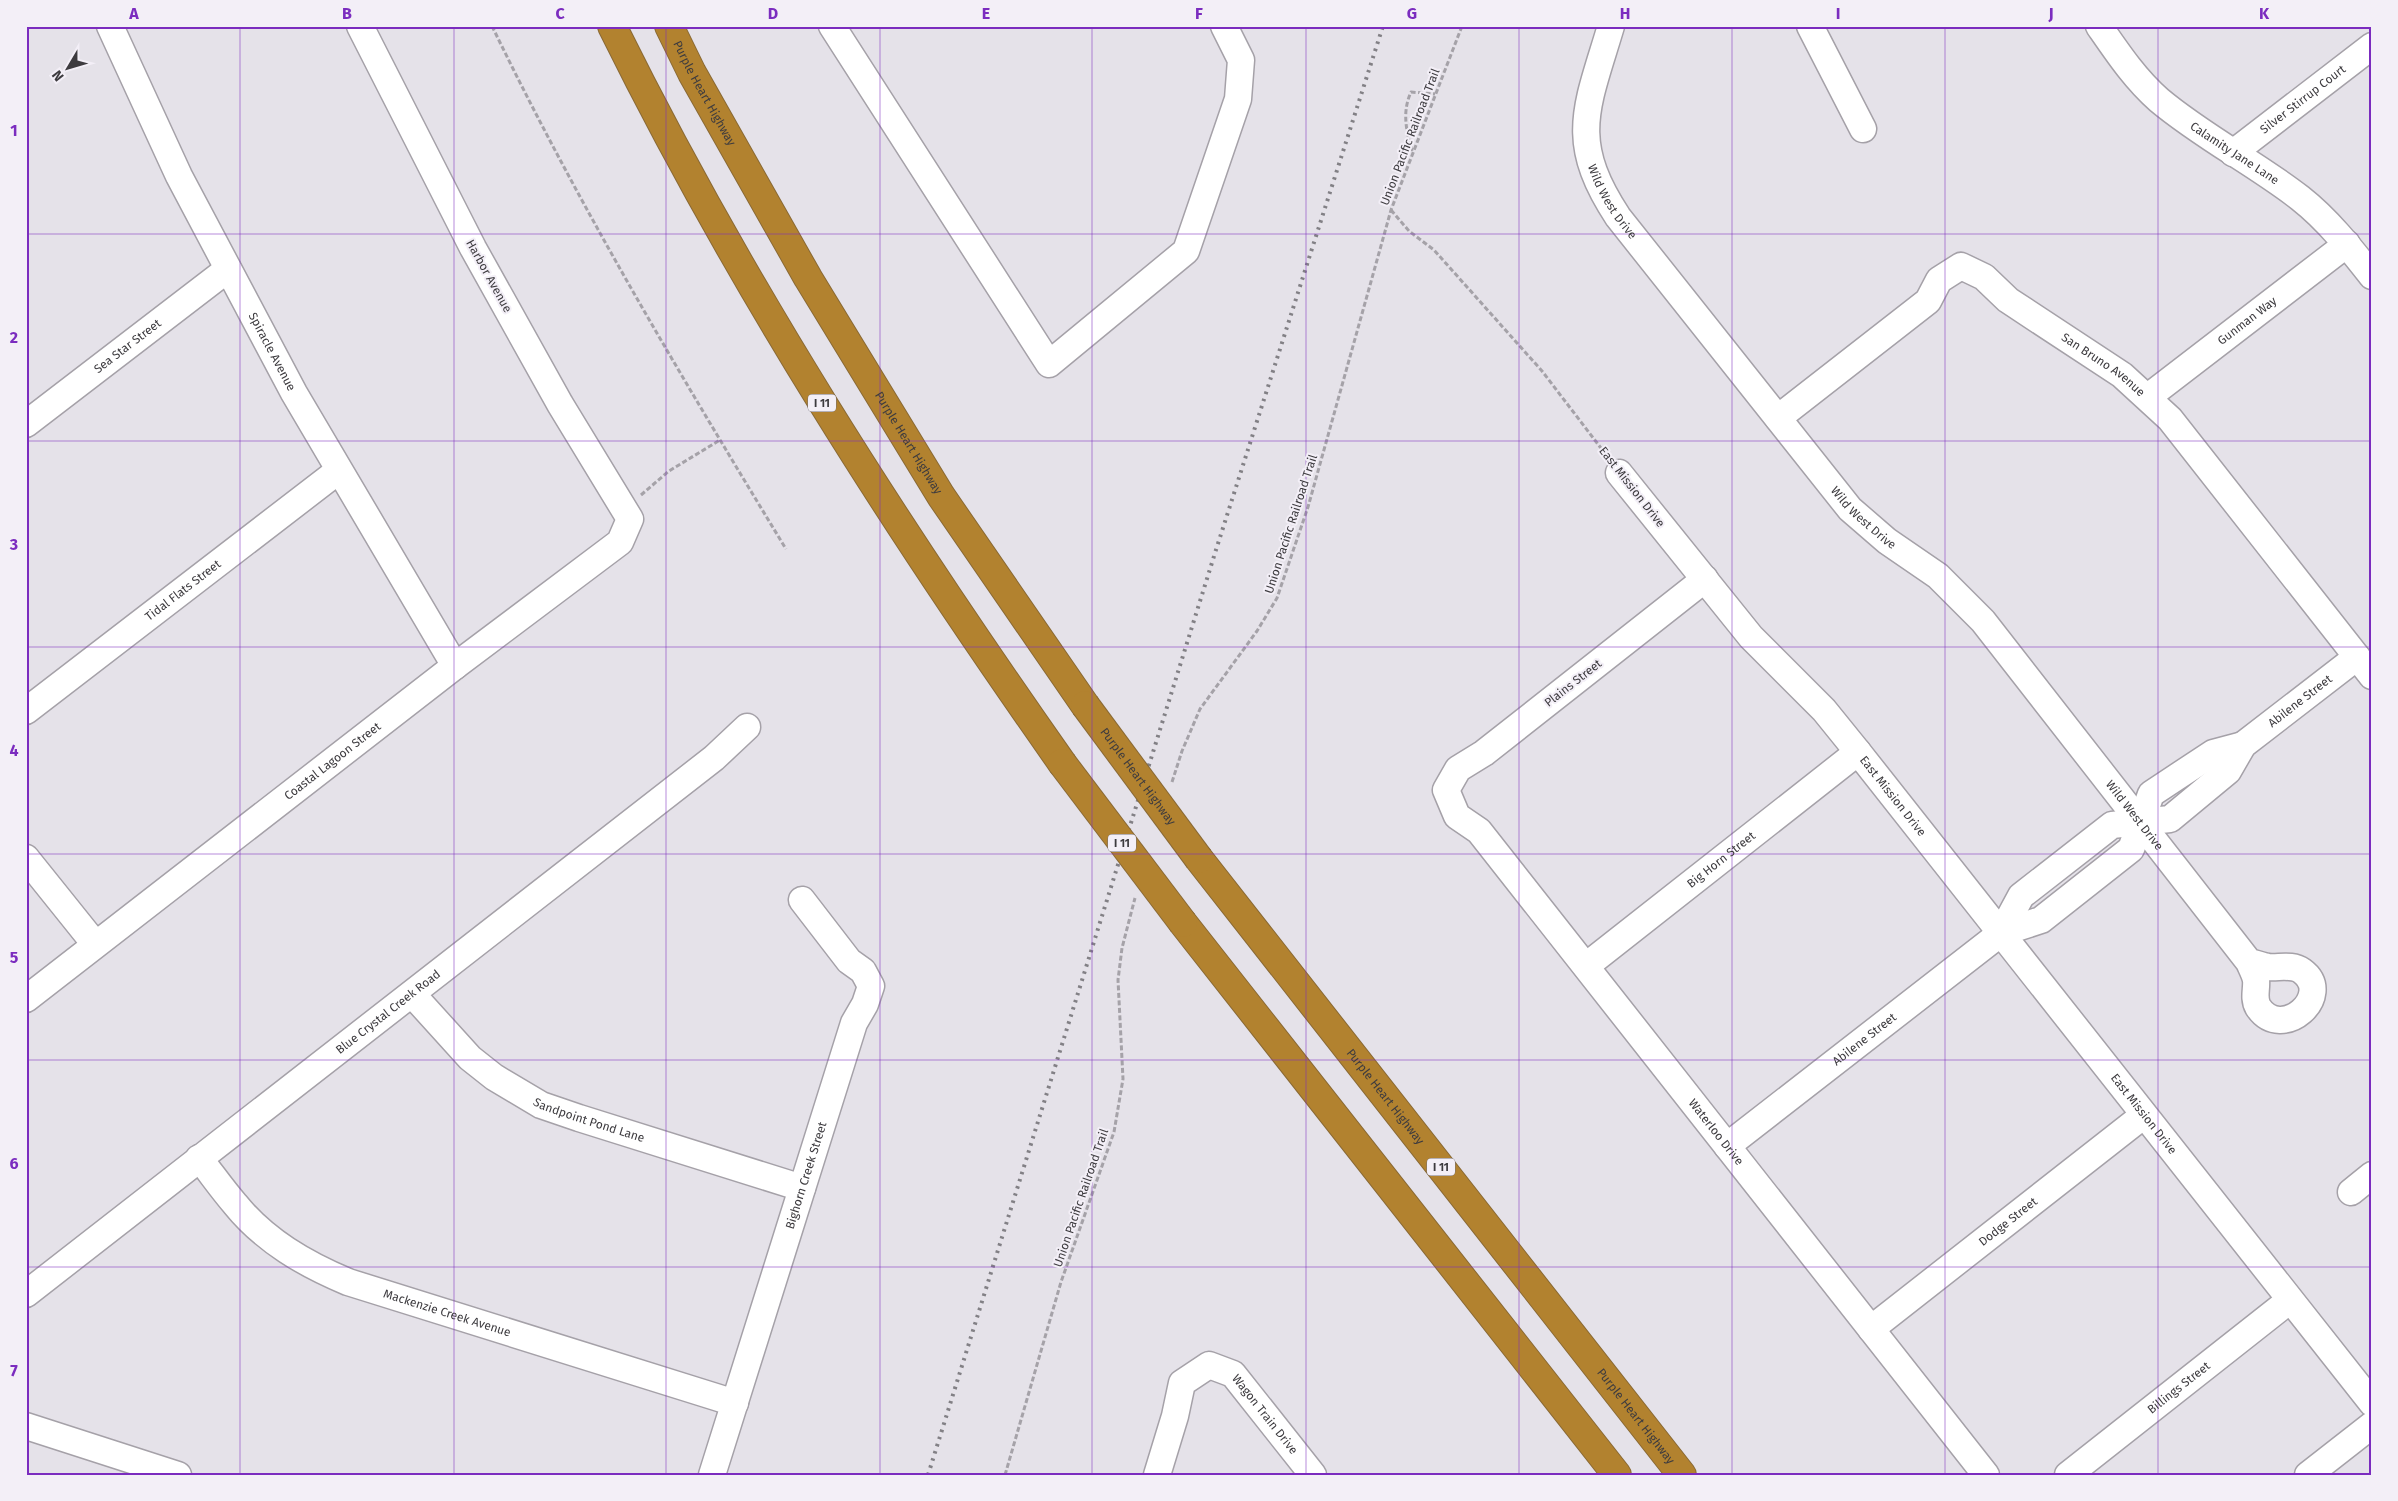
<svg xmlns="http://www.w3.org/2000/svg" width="2398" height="1501" font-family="'Fira Sans',sans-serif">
	<rect width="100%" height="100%" fill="#e5e2e9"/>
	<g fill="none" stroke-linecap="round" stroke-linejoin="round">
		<g stroke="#a5a1a8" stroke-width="29">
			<g id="minor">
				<path id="s1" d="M110,26l69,150 115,217 161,273"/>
				<path d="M832,26l217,338 137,-113 52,-152 3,-39 -17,-34"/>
				<path id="s2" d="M1611,26c-24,81 -44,114 7,191l232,292 37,32 51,35 45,45 266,341c2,5 6,12 7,18 1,9 -3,18 2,27 24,36 77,-12 44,-36 -10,-7 -23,-3 -34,-4 -6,-1 -13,-4 -19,-5"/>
				<path d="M1810,26l53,103"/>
				<path id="s3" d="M2099,26c18,26 36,53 60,74 44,37 96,63 141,98 28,22 50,50 72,78"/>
				<path id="s4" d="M2233,153l139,-107"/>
				<path id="s5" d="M2148,397l199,-153"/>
				<path id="s6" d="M1778,418l150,-117 11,-21 22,-14 23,11 24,23 114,75 48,44 202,257"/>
				<path id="s7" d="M26,424l202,-155"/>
				<path id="s8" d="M1619,473l132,164 73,73 34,42 514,651"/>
				<path id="s9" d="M1705,579l-221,174 -26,16 -12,21 11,26 22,15 507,644"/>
				<path id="s10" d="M26,711l312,-240"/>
				<path d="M26,858l69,86"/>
				<path d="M2001,933l20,-37 91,-71 29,-3 10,-28 62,-41 30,-8"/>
				<path id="s11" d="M1586,966l272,-214"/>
				<path id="s12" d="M412,994l58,64 24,19 47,28 38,13 223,70"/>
				<path id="s13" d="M26,999l429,-333 165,-124 10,-23 -70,-115 -87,-156 -113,-222"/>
				<path id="s14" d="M1727,1146l274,-213 40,-13 90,-71 10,-27 29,-3 58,-48 15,-26 114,-88"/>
				<path id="s15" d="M199,1158c12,15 23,31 36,46 30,37 70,60 113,78l387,121"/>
				<path d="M2351,1192l21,-17"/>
				<path id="s16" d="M26,1294l688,-536 33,-31"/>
				<path id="s17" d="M1871,1329l273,-214"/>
				<path d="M26,1426l152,49"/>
				<path id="s18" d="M712,1475l142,-452 11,-19 6,-18 -8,-15 -14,-10 -47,-61"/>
				<path id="s19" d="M1157,1475l18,-59 7,-33 27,-18 24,9 80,101"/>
				<path id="s20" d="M2068,1475l222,-175"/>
				<path d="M2308,1475l64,-50"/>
			</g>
		</g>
		<g stroke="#896935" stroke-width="30">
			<g id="highway">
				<path d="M612,26c128,259 284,501 450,737"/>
				<path id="s21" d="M669,26l23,47 116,205 133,218 144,209"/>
				<path id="s22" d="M1199,859l483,616"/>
				<path d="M1183,923l434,552"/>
			</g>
		</g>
		<g stroke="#a5a2a8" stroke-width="3" stroke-dasharray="5 2.5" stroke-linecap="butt">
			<path d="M492,26c87,180 190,352 294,523"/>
			<path d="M1412,151c-6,-21 -10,-39 -1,-59l24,2"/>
			<path d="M1391,210l18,21 25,19 108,121 65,85"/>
			<path d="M641,495l28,-24 51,-31"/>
			<path d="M1172,782l10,-31 18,-42 57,-78 20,-33 31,-91 83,-297 71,-184"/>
			<path d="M1005,1475l56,-193 53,-150 9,-53 -5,-99 4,-32 13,-50"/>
		</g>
		<use href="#minor" stroke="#fff" stroke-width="26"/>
		<use href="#highway" stroke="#b2822f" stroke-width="28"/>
		<path stroke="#828085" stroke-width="4" stroke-dasharray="2.5 5" stroke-linecap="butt" d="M928,1475l287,-922 168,-527"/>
		<g stroke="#896935" stroke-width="30" stroke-linecap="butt">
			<g id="highway-bridge">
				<path id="s23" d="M1085,705l114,154"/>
				<path d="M1062,763l121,160"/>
			</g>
		</g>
		<use href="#highway-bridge" stroke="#b2822f" stroke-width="28"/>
	</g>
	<path fill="none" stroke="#7b2cbf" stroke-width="1" stroke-opacity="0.55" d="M240,26v1449M454,26v1449M666,26v1449M880,26v1449M1092,26v1449M1306,26v1449M1519,26v1449M1732,26v1449M1945,26v1449M2158,26v1449M26,234h2346M26,441h2346M26,647h2346M26,854h2346M26,1060h2346M26,1267h2346"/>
	<g text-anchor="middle" stroke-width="4" stroke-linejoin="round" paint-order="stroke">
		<g fill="#f3eff7" stroke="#747176" stroke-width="1">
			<rect x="808" y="394.5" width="28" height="17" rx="4"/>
			<rect x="1108" y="834.5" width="28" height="17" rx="4"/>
			<rect x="1427" y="1158.5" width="28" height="17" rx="4"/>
		</g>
		<g font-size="11" font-weight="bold" fill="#3d3b3f">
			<text x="822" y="407">I 11</text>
			<text x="1122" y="847">I 11</text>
			<text x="1441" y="1171">I 11</text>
		</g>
		<g font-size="12" fill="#3d3b3f" stroke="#f3eff7">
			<text dy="4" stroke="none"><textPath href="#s21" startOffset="76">Purple Heart Highway</textPath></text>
			<text dy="4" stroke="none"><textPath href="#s4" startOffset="88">Silver Stirrup Court</textPath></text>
			<text transform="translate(1410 137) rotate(-69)" y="4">Union Pacific Railroad Trail</text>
			<text dy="4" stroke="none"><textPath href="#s3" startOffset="188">Calamity Jane Lane</textPath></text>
			<text dy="4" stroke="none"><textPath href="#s2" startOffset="185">Wild West Drive</textPath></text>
			<text transform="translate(489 276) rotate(61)" y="4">Harbor Avenue</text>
			<text dy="4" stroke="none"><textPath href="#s5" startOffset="125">Gunman Way</textPath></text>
			<text dy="4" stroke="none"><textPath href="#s7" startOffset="128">Sea Star Street</textPath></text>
			<text dy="4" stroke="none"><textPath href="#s1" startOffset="364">Spiracle Avenue</textPath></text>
			<text dy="4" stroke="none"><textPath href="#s6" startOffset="414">San Bruno Avenue</textPath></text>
			<text dy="4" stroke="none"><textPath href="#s21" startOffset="481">Purple Heart Highway</textPath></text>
			<text transform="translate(1632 487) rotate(52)" y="4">East Mission Drive</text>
			<text dy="4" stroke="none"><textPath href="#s2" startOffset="590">Wild West Drive</textPath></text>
			<text transform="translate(1291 524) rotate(-72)" y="4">Union Pacific Railroad Trail</text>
			<text dy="4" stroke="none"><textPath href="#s10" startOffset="198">Tidal Flats Street</textPath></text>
			<text transform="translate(1573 683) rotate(-38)" y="4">Plains Street</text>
			<text dy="4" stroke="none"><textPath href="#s14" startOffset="739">Abilene Street</textPath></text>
			<text dy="4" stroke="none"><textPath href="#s13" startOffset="388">Coastal Lagoon Street</textPath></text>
			<text dy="4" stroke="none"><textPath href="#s23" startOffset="89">Purple Heart Highway</textPath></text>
			<text dy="4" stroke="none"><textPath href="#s8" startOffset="424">East Mission Drive</textPath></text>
			<text dy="4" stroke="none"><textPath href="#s2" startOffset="995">Wild West Drive</textPath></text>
			<text dy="4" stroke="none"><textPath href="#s11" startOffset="172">Big Horn Street</textPath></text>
			<text dy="4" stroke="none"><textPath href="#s16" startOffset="459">Blue Crystal Creek Road</textPath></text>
			<text dy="4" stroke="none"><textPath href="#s14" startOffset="174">Abilene Street</textPath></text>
			<text dy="4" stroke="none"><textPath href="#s22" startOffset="302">Purple Heart Highway</textPath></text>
			<text dy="4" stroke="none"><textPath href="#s8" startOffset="829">East Mission Drive</textPath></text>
			<text dy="4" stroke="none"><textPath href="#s12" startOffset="222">Sandpoint Pond Lane</textPath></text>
			<text dy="4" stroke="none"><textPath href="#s9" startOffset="774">Waterloo Drive</textPath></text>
			<text dy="4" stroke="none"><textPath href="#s18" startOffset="314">Bighorn Creek Street</textPath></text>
			<text transform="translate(1081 1198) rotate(-71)" y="4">Union Pacific Railroad Trail</text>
			<text dy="4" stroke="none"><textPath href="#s17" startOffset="174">Dodge Street</textPath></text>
			<text dy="4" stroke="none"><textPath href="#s15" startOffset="301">Mackenzie Creek Avenue</textPath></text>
			<text dy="4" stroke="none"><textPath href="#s20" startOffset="141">Billings Street</textPath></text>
			<text dy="4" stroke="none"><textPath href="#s19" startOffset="205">Wagon Train Drive</textPath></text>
			<text dy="4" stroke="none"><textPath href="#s22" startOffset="708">Purple Heart Highway</textPath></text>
		</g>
	</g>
	<rect width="2398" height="1501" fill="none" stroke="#f3eff7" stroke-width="55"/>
	<g transform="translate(68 68) rotate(232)" stroke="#f3eff7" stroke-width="4" paint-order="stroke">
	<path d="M0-4L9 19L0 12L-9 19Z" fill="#3d3b3f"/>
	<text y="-8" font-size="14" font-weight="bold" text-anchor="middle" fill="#3d3b3f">N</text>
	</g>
	<rect x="28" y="28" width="2342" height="1446" fill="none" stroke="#7b2cbf" stroke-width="2"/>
	<g font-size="16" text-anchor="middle" font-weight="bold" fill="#7b2cbf">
		<text x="134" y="19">A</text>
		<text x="347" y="19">B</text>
		<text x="560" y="19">C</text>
		<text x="773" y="19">D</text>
		<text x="986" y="19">E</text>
		<text x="1199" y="19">F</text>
		<text x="1412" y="19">G</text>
		<text x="1625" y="19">H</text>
		<text x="1838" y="19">I</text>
		<text x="2051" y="19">J</text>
		<text x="2264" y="19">K</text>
		<text x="14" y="136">1</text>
		<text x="14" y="343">2</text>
		<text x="14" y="550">3</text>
		<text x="14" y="756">4</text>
		<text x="14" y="963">5</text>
		<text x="14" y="1169">6</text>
		<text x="14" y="1376">7</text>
	</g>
</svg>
